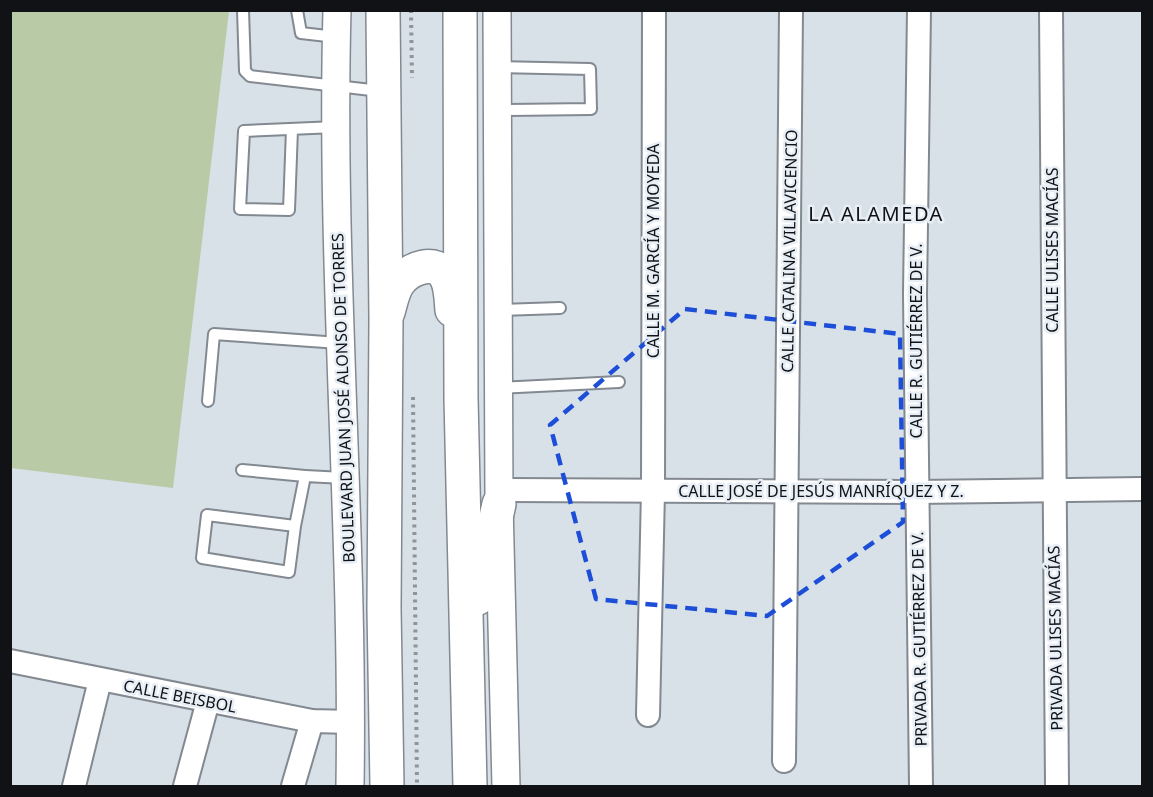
<svg xmlns="http://www.w3.org/2000/svg" width="1153" height="797" font-family="'Noto Sans',sans-serif">
	<rect width="100%" height="100%" fill="#d9e1e8"/>
	<path fill="#b9caa7" d="M11,10l218,1 -56,477 -162,-20z"/>
	<g fill="none" stroke-linecap="round" stroke-linejoin="round">
		<g stroke="#838990" stroke-width="14">
			<g id="service">
				<path d="M243,10l2,61 5,5 130,15"/>
				<path d="M297,10l4,23 35,4"/>
				<path d="M498,110l93,-1 -1,-40 -91,-2"/>
				<path d="M292,129l-3,81 -49,-1 4,-78 92,-4"/>
				<path d="M498,310l62,-2"/>
				<path d="M499,388l120,-6"/>
				<path d="M208,401l6,-67 125,9"/>
				<path d="M242,470l63,6"/>
				<path d="M295,526l-6,46 -87,-14 5,-43 88,11 10,-50 39,2"/>
			</g>
		</g>
		<g stroke="#838990" stroke-width="26">
			<g id="minor">
				<path d="M919,10l-4,284 6,492"/>
				<path d="M1051,10l6,776"/>
				<path d="M499,490l417,2 226,-3"/>
				<path d="M10,661l302,60 39,1"/>
				<path d="M648,715l5,-224 1,-481"/>
				<path d="M784,761l7,-751"/>
				<path d="M74,786l26,-106"/>
				<path d="M185,786l23,-85"/>
				<path d="M293,786l19,-65"/>
			</g>
		</g>
		<g stroke="#838990" stroke-width="30">
			<g id="tertiary">
				<path d="M337,10c-7,259 17,518 13,776"/>
				<path d="M497,10l2,494 7,282"/>
			</g>
		</g>
		<g stroke="#838990" stroke-width="36">
			<g id="primary">
				<path d="M383,10l3,310 -2,289 3,177"/>
				<path d="M460,10l1,388 9,388"/>
				<path d="M388,312c3,-10 5,-22 11,-30 11,-14 37,-24 47,-5 5,9 5,22 6,33"/>
				<path d="M478,598l21,-94"/>
			</g>
		</g>
		<g stroke="#8e9499" stroke-width="4" stroke-dasharray="3 4.5" stroke-linecap="butt">
			<path d="M411,10l1,68"/>
			<path d="M413,397l4,389"/>
		</g>
		<use href="#service" stroke="#fff" stroke-width="10"/>
		<use href="#minor" stroke="#fff" stroke-width="22"/>
		<use href="#tertiary" stroke="#fff" stroke-width="27"/>
		<use href="#primary" stroke="#fff" stroke-width="33"/>
	</g>
	<path fill="none" stroke="#1d4ed8" stroke-width="4.5" stroke-dasharray="12 8" stroke-linejoin="round" d="M685,309l215,25 3,188 -136,94 -171,-17 -46,-174z"/>
	<g text-anchor="middle" stroke-width="5" stroke-linejoin="round" paint-order="stroke">
		<g font-size="16" fill="#101215" stroke="#e7eef6">
			<text transform="translate(1052 250) rotate(-90)" y="6">CALLE ULISES MACÍAS</text>
			<text transform="translate(653 251) rotate(-90)" y="6">CALLE M. GARCÍA Y MOYEDA</text>
			<text transform="translate(789 251) rotate(-89)" y="6">CALLE CATALINA VILLAVICENCIO</text>
			<text transform="translate(916 341) rotate(-90)" y="6">CALLE R. GUTIÉRREZ DE V.</text>
			<text transform="translate(343 398) rotate(-92)" y="6">BOULEVARD JUAN JOSÉ ALONSO DE TORRES</text>
			<text x="821" y="497">CALLE JOSÉ DE JESÚS MANRÍQUEZ Y Z.</text>
			<text transform="translate(1055 638) rotate(-91)" y="6">PRIVADA ULISES MACÍAS</text>
			<text transform="translate(919 639) rotate(-91)" y="6">PRIVADA R. GUTIÉRREZ DE V.</text>
			<text transform="translate(180 696) rotate(11)" y="6">CALLE BEISBOL</text>
		</g>
		<g font-size="20" letter-spacing="1.5" fill="#101215" stroke="#e7eef6">
			<text x="876" y="221">LA ALAMEDA</text>
		</g>
	</g>
	<rect width="1153" height="797" fill="none" stroke="#101215" stroke-width="24"/>
</svg>
